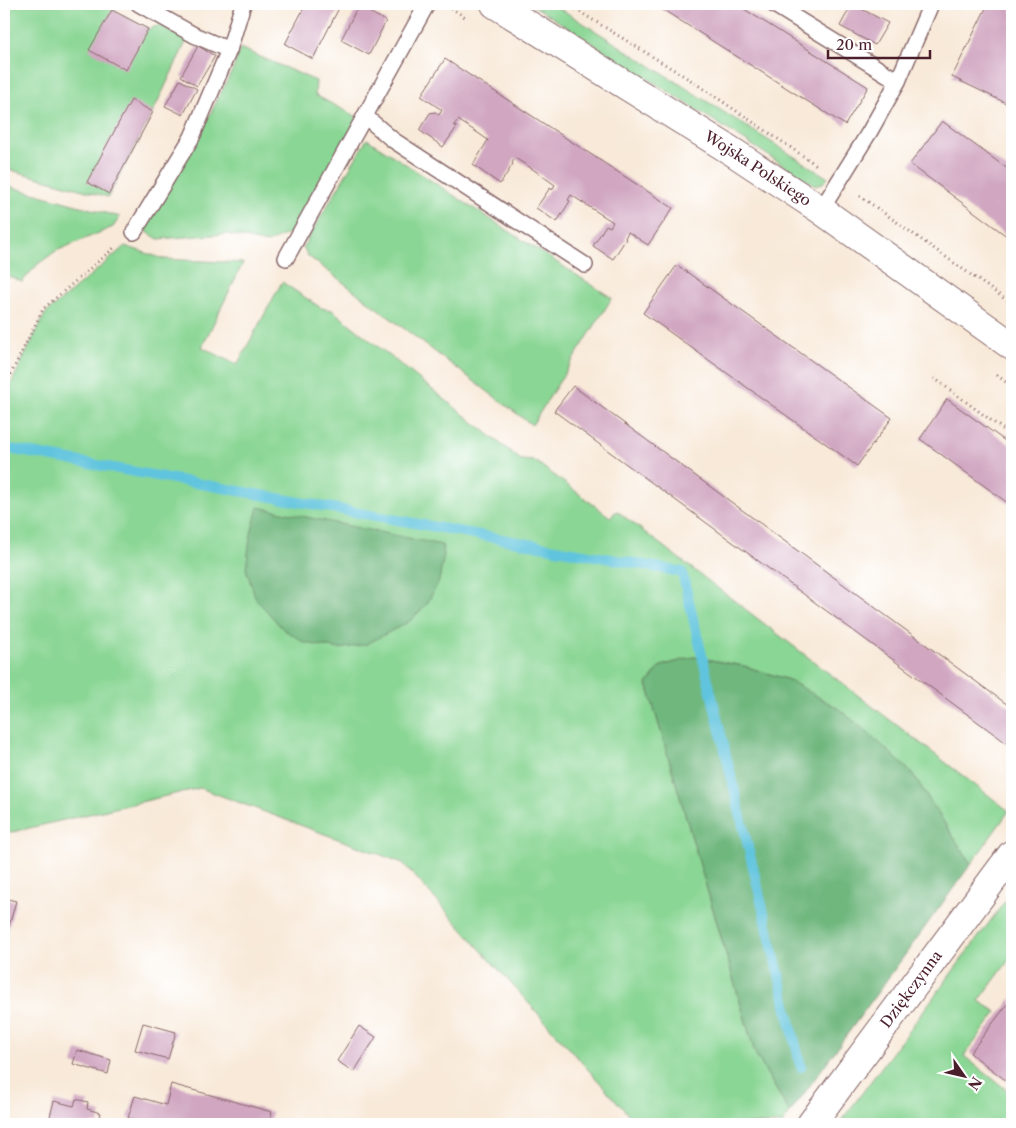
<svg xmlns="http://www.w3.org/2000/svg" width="1016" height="1128" font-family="'Libre Caslon Text',serif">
	<rect width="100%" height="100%" fill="#fff"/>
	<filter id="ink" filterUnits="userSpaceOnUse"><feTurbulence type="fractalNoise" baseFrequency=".02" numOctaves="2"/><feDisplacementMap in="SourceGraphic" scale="10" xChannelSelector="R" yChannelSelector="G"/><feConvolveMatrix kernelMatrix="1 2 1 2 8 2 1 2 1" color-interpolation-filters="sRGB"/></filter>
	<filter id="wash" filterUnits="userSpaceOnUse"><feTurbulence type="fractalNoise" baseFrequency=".0096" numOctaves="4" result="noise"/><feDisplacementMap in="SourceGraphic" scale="20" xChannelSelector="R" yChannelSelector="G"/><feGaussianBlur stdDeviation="1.12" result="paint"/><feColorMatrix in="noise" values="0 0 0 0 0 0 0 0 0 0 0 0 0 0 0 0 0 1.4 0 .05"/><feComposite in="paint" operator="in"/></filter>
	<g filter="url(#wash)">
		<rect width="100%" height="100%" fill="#f8e9d8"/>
		<g fill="#8ad694" stroke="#6a7a60">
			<path d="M4,4h106l2,6 36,19 13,-4 26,15 -34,72 -45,85 -104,-29z"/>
			<path d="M531,4h22l275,174 -4,4 -8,4z"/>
			<path d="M240,48l76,33 -1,14 44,23 -65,113 -27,12 -40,-9 -69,5 -14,-9 56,-96 34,-67z"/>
			<path d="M367,139l245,159 -80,127 -224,-169 -5,-9z"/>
			<path d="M4,185l116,32 -7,10 -57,24 -18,13 -16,18 -18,-8z"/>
			<path d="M125,246l39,13 79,4 -41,84 35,18 45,-83 39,26 11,2 189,150 14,1 75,56 7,-6 392,300 -38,53 -59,-91 -123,-93 -45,-14 -50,-9 -33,9 -14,18 108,369 35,60 -8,11h-145l-234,-261 -203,-75 -196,46v-436l41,-84z"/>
			<path d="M1012,892v64l-33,45 18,11 -33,44 48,38v30h-173z"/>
		</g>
		<g fill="#6fb77e" stroke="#5c6b54">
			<path d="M258,507l184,38 2,9 -5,27 -12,23 -17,17 -43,23 -27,5 -35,-6 -22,-14 -27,-30 -10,-30 4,-31z"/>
			<path d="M694,657l50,9 45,14 50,29 34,28 39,36 59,91 -181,249 -35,-60 -108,-369 14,-18z"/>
		</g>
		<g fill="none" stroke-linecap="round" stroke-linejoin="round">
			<path stroke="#60c4de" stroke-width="10" d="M4,448l678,124 119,495"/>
		</g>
		<g id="blocks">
			<g fill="#d0a6c1">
				<path d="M306,4h35l-28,55 -28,-15z"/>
				<path d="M654,4h82l132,83 -23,38z"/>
				<path d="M852,4l36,19 -13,22 -35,-19z"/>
				<path d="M988,4h24v87l-6,12 -54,-26z"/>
				<path d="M358,6l28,15 -17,34 -28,-15z"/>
				<path d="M112,10l36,19 -22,41 -37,-20z"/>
				<path d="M198,46l17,10 -18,30 -16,-10z"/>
				<path d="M445,59l228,149 -25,37 -20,-13 -3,6 1,1 -13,20 -20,-13 13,-21 4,2 3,-5 -22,-14 -20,-13 -3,5 2,1 -13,21 -21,-14 14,-20 2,2 3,-5 -21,-15 -19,-12 -3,5 1,1 -13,20 -27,-19 15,-25 -10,-7 -20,-13 -4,5 3,2 -14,20 -24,-17 11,-17 5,-1 4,3 3,-5 -21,-14z"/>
				<path d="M180,80l17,9 -14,26 -18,-9z"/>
				<path d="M131,100l22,12 -44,82 -22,-12z"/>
				<path d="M942,121l70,51v68l-102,-76z"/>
				<path d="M677,265l215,153 -35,48 -214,-153z"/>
				<path d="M573,386l439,322v39l-458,-336z"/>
				<path d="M947,399l65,47v60l-92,-67z"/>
				<path d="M4,898l12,3 -12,43z"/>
				<path d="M1012,998v87l-42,-32z"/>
				<path d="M143,1023l33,9 -8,27 -33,-9z"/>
				<path d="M359,1026l17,11 -22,35 -17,-11z"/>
				<path d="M77,1050l34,10 -3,14 -35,-10z"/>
				<path d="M171,1084l101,28 -3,12h-117l-24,-6 7,-22 31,9z"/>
				<path d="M76,1099l12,3 -1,7 14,4 -3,11h-50l6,-23 20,5z"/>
			</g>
		</g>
	</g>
	<g filter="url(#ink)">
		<use href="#blocks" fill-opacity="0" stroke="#876668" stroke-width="1"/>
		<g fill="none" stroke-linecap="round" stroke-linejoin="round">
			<g stroke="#876668" stroke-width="18">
				<g id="service">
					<path d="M139,4l55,31 35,15"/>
					<path d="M773,4l125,77"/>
					<path d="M366,117l27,23 192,125"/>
					<path d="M821,210l49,-79 28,-50 33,-77"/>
					<path d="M134,232l58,-95 37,-87 14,-46"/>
					<path d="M286,258l141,-254"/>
				</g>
			</g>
			<g stroke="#876668" stroke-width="30">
				<g id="minor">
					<path id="s1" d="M811,1124l201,-270"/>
				</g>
			</g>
			<g stroke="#876668" stroke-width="30">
				<g id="tertiary">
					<path id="s2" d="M495,4l238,148 88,58 191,136"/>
				</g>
			</g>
			<g stroke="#876668" stroke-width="3" stroke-dasharray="1 4" stroke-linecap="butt">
				<path d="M567,4l125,77 126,85"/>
				<path d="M451,8l14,9"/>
				<path d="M860,196l152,108"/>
				<path d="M997,375l15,12"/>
				<path d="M934,378l78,58"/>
				<path d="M4,388l39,-79 71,-61"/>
			</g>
			<use href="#service" stroke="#fff" stroke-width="15"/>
			<use href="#minor" stroke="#fff" stroke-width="28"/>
			<use href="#tertiary" stroke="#fff" stroke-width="28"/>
		</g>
	</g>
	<g text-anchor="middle" stroke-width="4" stroke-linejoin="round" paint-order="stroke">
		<g font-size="15" fill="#4a1f2b" stroke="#fff">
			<text dy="5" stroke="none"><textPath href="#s2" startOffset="310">Wojska Polskiego</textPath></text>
			<text dy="5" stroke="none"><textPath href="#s1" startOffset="168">Dziękczynna</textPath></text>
		</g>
	</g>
	<rect width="1016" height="1128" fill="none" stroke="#fff" stroke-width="20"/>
	<g transform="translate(964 1076) rotate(124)" stroke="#ffffff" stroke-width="4" paint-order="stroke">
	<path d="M0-4L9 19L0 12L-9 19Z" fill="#4a1f2b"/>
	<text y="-8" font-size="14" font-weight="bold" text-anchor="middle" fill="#4a1f2b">N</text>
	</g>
	<path d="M828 50v8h102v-8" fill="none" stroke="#4a1f2b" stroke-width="2.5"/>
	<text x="836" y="50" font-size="15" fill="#4a1f2b" stroke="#ffffff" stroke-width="4" paint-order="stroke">20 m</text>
</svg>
